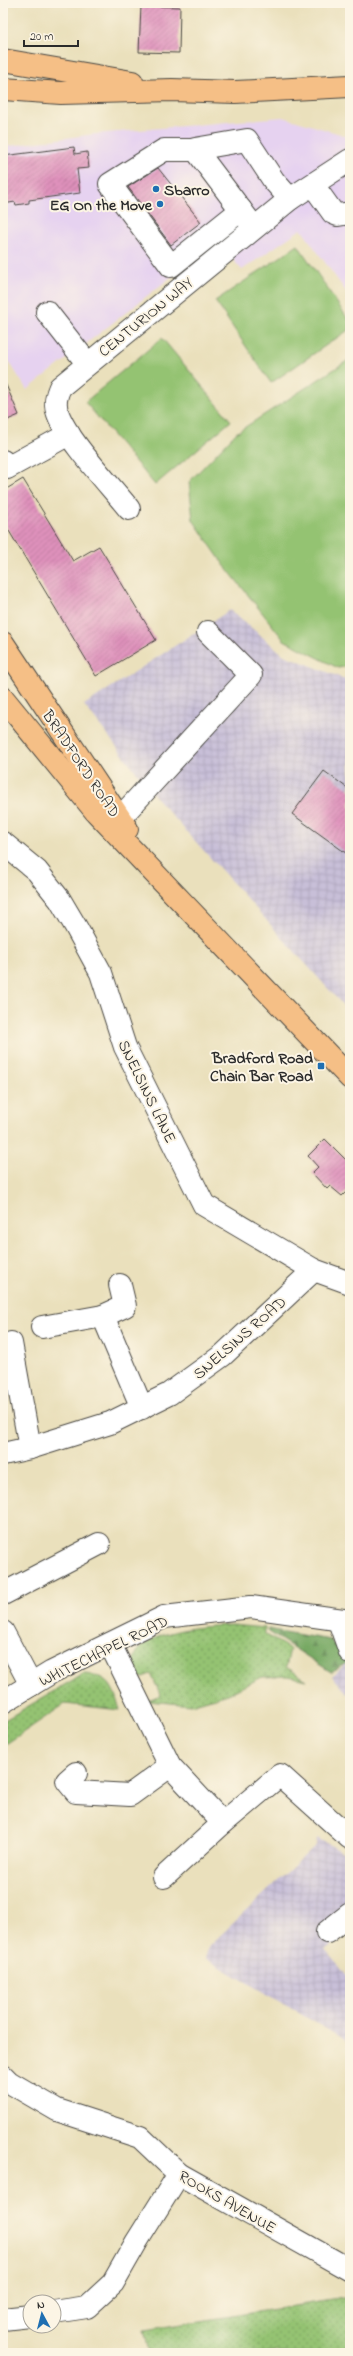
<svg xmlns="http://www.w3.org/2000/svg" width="353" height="2356" font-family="'Indie Flower',sans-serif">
	<defs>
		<pattern id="industrial-grid" width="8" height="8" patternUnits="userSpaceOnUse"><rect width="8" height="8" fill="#c8bfd8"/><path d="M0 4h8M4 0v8" fill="none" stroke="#aca4ba"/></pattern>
		<pattern id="grass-dots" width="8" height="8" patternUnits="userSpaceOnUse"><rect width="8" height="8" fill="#94c372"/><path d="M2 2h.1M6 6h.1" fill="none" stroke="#799f5e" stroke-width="1.8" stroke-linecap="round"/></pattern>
		<pattern id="forest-firs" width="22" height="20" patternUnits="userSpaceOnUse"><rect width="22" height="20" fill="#77a964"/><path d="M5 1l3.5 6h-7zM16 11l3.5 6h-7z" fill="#628a53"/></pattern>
		<pattern id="building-hatch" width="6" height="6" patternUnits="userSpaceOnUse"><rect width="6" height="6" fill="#df91bc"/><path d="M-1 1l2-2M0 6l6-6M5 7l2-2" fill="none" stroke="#b57799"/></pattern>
	</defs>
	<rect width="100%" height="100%" fill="#fcf5e5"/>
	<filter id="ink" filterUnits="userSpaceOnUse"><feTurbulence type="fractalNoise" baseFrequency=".025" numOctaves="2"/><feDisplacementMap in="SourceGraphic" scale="8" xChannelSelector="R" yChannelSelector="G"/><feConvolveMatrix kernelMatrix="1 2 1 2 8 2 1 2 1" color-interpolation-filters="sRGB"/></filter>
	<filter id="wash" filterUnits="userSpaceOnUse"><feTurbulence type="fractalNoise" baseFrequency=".012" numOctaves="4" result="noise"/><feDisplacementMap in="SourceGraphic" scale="16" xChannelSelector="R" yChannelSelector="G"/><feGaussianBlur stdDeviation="0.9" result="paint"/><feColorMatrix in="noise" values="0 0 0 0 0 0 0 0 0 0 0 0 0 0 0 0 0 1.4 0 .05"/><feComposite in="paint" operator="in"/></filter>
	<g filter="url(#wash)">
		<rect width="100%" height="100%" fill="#eae0bc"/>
		<path fill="#e6d2f0" d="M283,117l67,20v160l-49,-68 -59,41 -25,-29 -190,149 -22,-35 -2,1v-209l92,-13z"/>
		<g fill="url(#industrial-grid)">
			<path d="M230,610l54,45 66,26v332l-191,-212 -75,-96z"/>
			<path d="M347,1663h3v33l-18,-20z"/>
			<path d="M317,1838l33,18v74l-25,20 25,29v64l-145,-85 4,-12 107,-101z"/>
		</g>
		<g fill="url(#grass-dots)" stroke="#60774e">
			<path d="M232,1625l33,3v6l25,15 -4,18 21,13 -19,-4 -26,1 -34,17 -37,11 -43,-4 13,-5 -10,-22 -14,5c-22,-48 65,-53 95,-54z"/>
			<path d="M83,1674c26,1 30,12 37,36l-55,-6 -62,42v-25z"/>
			<path d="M350,2297v56h-201l-5,-23z"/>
		</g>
		<path fill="url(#forest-firs)" stroke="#516a48" d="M268,1629l62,11 20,21 -19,11 -62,-40z"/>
		<g fill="#94c372" stroke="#60774e">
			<path d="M298,245l52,77v7l-79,54 -56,-82z"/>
			<path d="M162,338l69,83 -76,64 -70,-83z"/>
			<path d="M350,359v307l-12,2 -54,-28 -60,-75 -31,-45 -4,-38 47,-49z"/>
		</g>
		<g id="blocks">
			<g fill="url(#building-hatch)">
				<path d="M141,6l39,1 -1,46 -40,-1z"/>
				<path d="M74,147l1,7 12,-2 2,16 -12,1 3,24 -51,7v3l-13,2 -1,-3 -12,2v-48z"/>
				<path d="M158,168l43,54 -30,23 -43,-58z"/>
				<path d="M3,378l16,37 -16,7z"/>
				<path d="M23,479l50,82 26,-15 57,94 -60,36 -93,-155v-30z"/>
				<path d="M324,771l26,19v66l-58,-42z"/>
				<path d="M325,1139l25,25v24l-8,8 -12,-10 -3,3 -15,-16 6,-6 -10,-11z"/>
			</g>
		</g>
	</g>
	<g filter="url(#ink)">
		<use href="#blocks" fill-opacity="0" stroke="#484641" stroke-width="1"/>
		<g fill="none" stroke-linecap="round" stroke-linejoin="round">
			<g stroke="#484641" stroke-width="24">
				<g id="minor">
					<path d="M196,150h-32l-54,34 61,82 70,-56"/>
					<path d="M313,185l20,28 5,2 12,-2"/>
					<path d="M250,222l-55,-73 52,-9 27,41 16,18"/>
					<path d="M47,312l40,51"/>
					<path d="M3,461l4,7 62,-34"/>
					<path d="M129,509c-20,-25 -61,-68 -71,-95 -4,-10 -2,-18 2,-27l230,-188 60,-39"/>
					<path d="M120,818l131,-143 -43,-43"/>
					<path d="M3,843l34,28 23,29 16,27 25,46 24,74 79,158 110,65 36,13"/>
					<path d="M103,1316l22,-10 -5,-21"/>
					<path d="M42,1327l61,-11 39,92"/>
					<path d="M11,1343l19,105"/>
					<path d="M3,1454l27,-6 80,-25 59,-29 54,-39 91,-85"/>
					<path d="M3,1594l96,-50"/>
					<path d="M339,1621l11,31"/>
					<path d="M3,1632l28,53"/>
					<path d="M110,1644l60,122 53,57 57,-48 70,63"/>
					<path d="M3,1702l49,-30 112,-55 87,-10 99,14"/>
					<path d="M76,1773l-9,8 9,11 54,3 40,-29"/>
					<path d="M164,1877l59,-54"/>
					<path d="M327,1932l23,-18"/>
					<path d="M3,2076l6,6 48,28 83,27 39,37 171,96"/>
					<path d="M54,2312l33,-5 26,-24 24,-42 42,-67"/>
					<path d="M3,2319l27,-3"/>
				</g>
			</g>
			<g stroke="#484641" stroke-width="24">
				<g id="major">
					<path d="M3,60l129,22"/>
					<path d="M3,89l58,4 111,-3 63,2 115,-6"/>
					<path d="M3,643l124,186"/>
					<path d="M3,698l93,114 254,266"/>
				</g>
			</g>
			<use href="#minor" stroke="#fff" stroke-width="22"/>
			<use href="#major" stroke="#f5bf86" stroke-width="22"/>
		</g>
	</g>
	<g fill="#1f6fb2" stroke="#fcf5e5" stroke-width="1.5">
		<circle cx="156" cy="189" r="4"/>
		<circle cx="160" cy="204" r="4"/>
		<rect x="317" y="1062" width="8" height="8" rx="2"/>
	</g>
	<g text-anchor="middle" stroke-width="4" stroke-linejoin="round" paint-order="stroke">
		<g font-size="16" font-weight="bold" fill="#2b2b2b" stroke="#fcf5e5" text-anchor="end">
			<text x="164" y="195" text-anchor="start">Sbarro</text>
			<text x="152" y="210">EG On the Move</text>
			<text x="313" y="1063">Bradford Road<tspan x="313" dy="18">Chain Bar Road</tspan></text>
		</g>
		<g font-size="16" fill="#2b2b2b" stroke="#fcf5e5">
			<text transform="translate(145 316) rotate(-39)" y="6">CENTURION WAY</text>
			<text transform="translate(82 763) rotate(56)" y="6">BRADFORD ROAD</text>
			<text transform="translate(148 1091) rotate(64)" y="6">SNELSINS LANE</text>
			<text transform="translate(239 1337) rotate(-41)" y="6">SNELSINS ROAD</text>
			<text transform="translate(103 1650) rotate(-26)" y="6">WHITECHAPEL ROAD</text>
			<text transform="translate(228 2201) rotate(30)" y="6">ROOKS AVENUE</text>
		</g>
	</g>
	<rect width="353" height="2356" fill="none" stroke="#fcf5e5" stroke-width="16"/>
	<g transform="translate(42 2314) rotate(353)"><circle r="19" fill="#fcf5e5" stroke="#a8a49b"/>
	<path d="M0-3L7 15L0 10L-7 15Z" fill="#1f6fb2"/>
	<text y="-6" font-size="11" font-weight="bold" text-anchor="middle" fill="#2b2b2b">N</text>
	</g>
	<path d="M24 40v6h54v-6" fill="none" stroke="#2b2b2b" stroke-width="2"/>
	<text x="30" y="40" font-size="12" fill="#2b2b2b" stroke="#fcf5e5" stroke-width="3" paint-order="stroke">20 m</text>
</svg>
